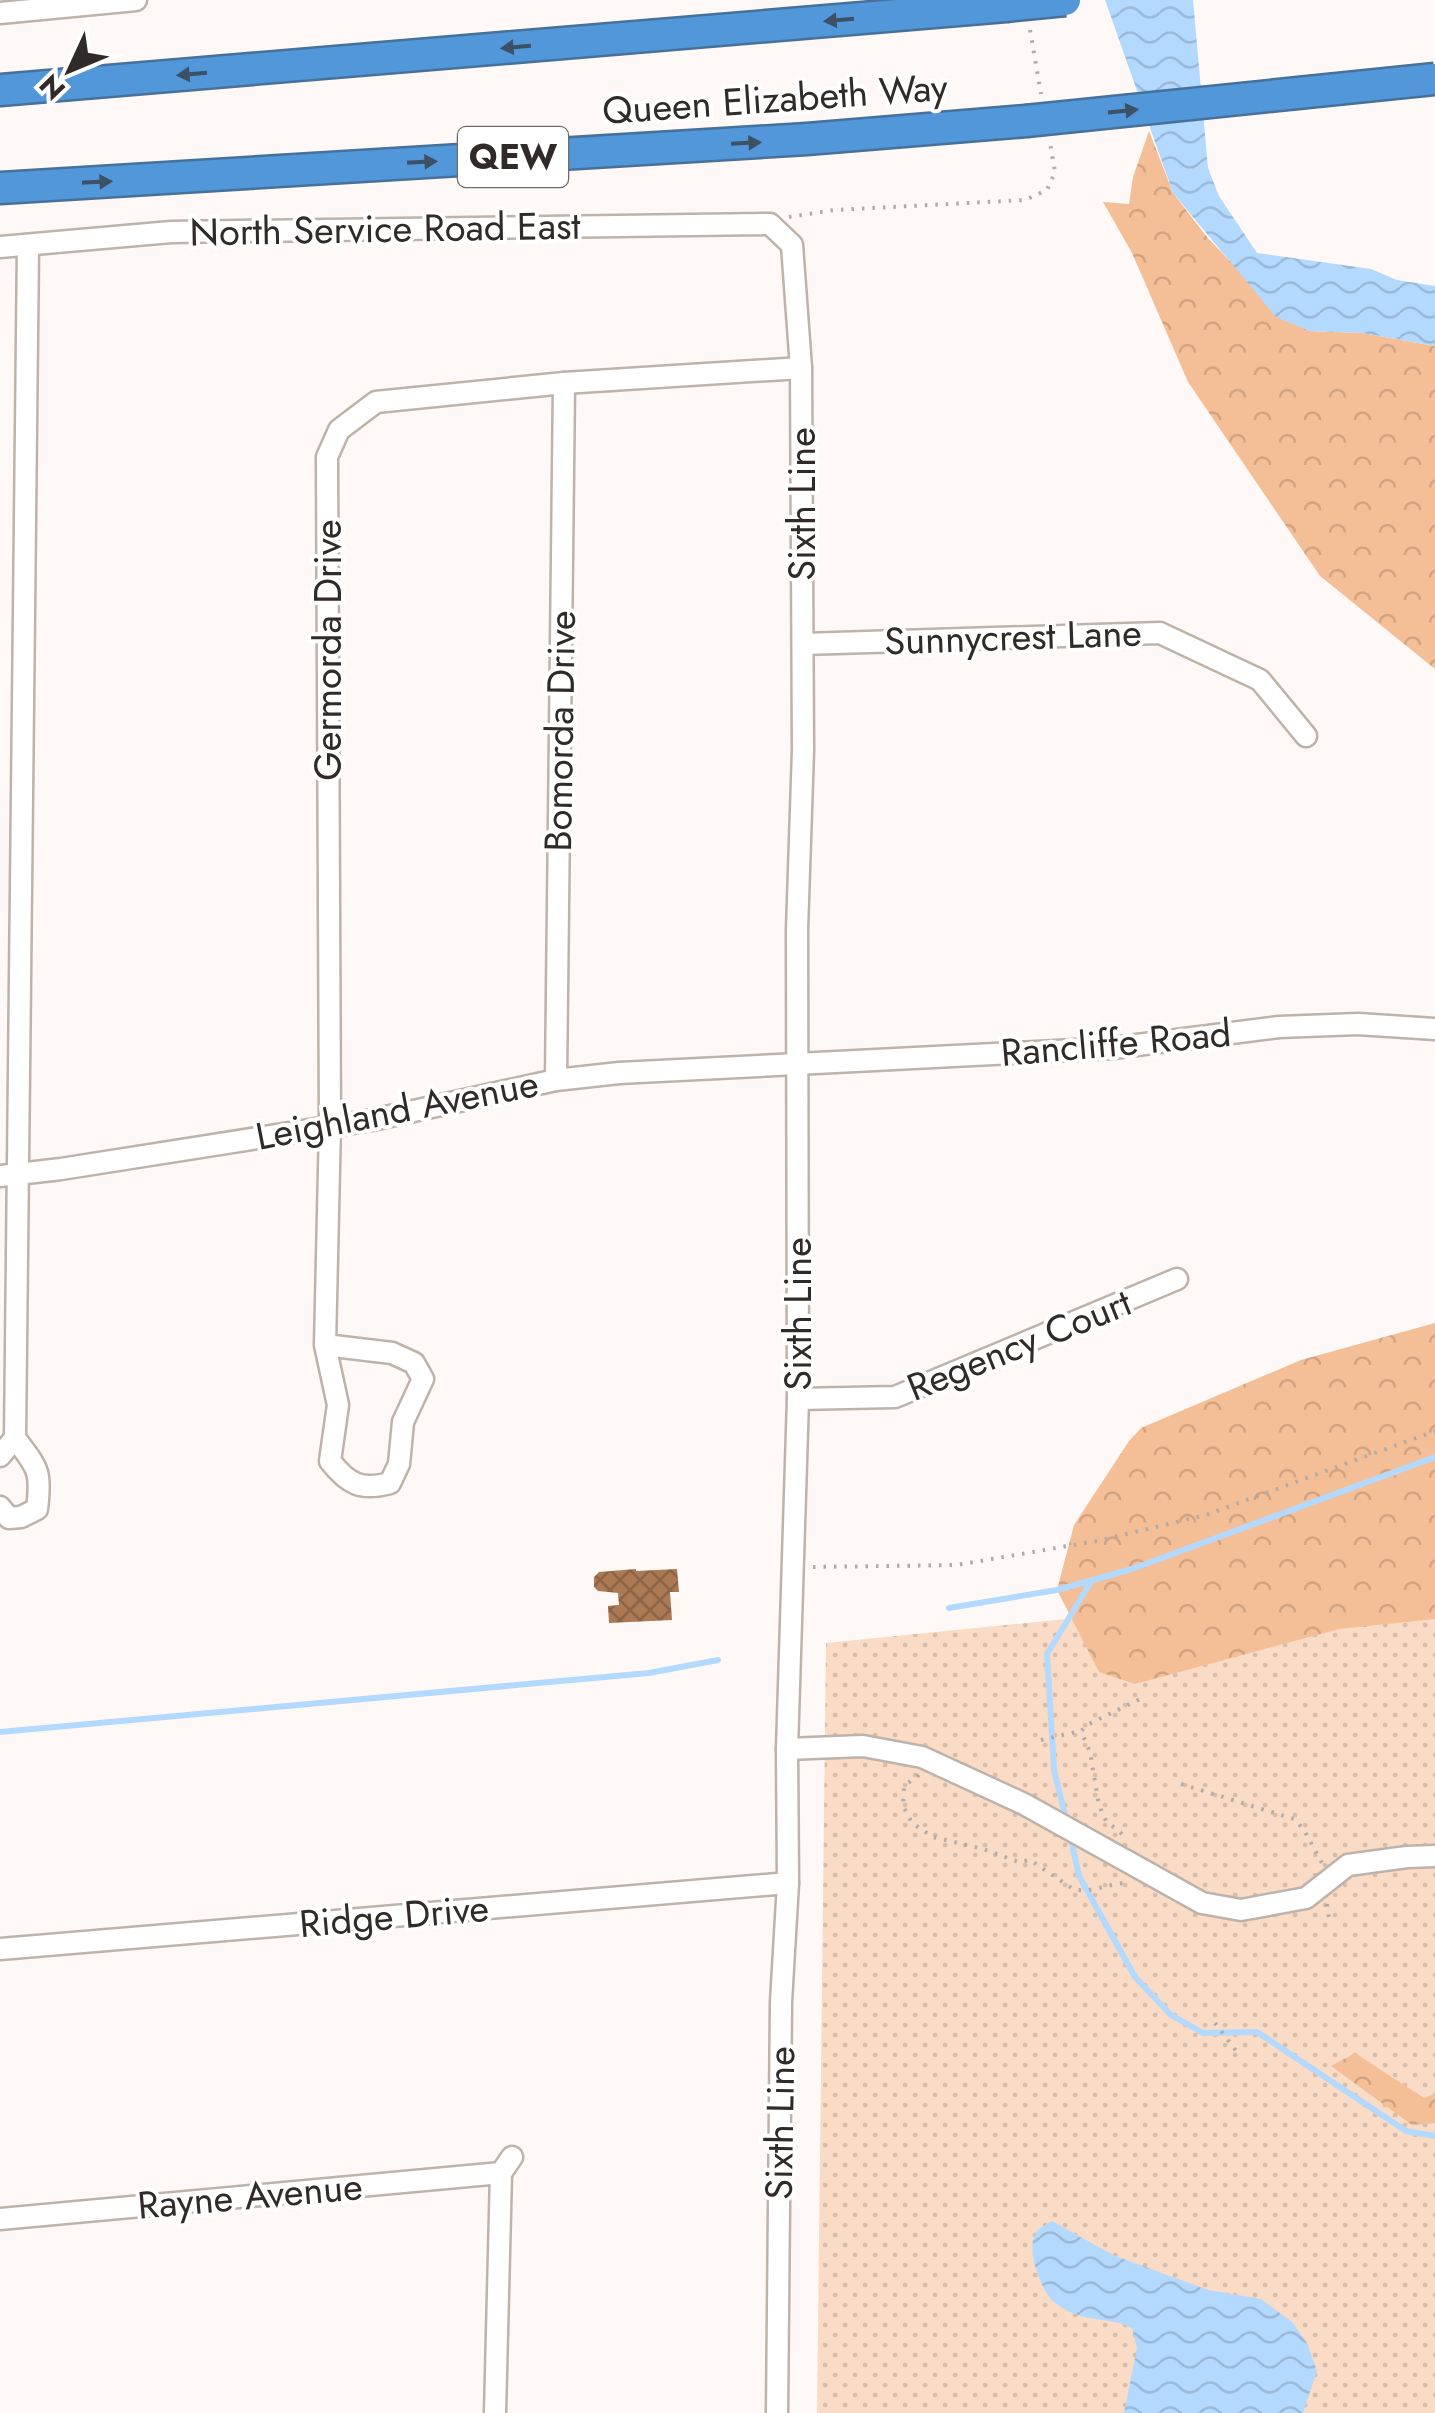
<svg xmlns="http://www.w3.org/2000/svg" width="1435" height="2413" font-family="Jost,sans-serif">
	<defs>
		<pattern id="grass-dots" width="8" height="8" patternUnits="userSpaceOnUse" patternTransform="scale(2.5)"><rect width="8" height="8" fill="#fadbc5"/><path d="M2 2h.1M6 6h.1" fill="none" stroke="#d7bca9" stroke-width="1.8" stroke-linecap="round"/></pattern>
		<pattern id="forest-crowns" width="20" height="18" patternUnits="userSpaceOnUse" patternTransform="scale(2.5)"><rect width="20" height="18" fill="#f4be96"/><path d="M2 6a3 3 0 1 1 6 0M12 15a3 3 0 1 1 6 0" fill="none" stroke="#d2a381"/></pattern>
		<pattern id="water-waves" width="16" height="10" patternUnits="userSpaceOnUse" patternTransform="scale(2.5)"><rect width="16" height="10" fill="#b4d9fe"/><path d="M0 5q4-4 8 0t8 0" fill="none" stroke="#9bbada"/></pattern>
		<pattern id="building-cross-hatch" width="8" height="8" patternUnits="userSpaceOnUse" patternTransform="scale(2.5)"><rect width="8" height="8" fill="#ab7953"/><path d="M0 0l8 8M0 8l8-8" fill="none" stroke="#8c6345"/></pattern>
	</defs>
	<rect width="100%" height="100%" fill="#fef9f6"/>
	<path fill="url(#grass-dots)" d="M1435,1579v834h-618l9,-770 537,-54z"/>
	<g fill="url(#forest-crowns)">
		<path d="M1149,131l24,62 34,44 34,36 68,58 53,2 73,13v323l-115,-93 -132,-194 -56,-129 -29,-51 26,2 4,-27z"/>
		<path d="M1435,1323v296l-96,10 -204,55 -36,-12 -42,-82 17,-65 55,-84 12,-13 160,-68z"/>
		<path d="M1355,2053l69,45 11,-4v29l-23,2 -81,-59z"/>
	</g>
	<g fill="url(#water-waves)">
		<path d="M1105,0h88l15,168 11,28 38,57 114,16 26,11 38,6v60l-73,-13 -53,-2 -33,-14 -103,-124z"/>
		<path d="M1052,2221l61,34 95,35 53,9 31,23 15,21 10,28 -14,42h-179l13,-65 -5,-20c-22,-11 -42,-6 -62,-16 -6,-3 -16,-9 -20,-14 -11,-15 -26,-52 -12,-68 4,-4 9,-6 14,-9z"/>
	</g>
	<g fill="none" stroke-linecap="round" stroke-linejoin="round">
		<g stroke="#b4d9fe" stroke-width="6">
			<path d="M949,1608l108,-18 75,-21 303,-112"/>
			<path d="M0,1732l649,-59 69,-13"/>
			<path d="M1067,1823l-13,-53 -7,-116 45,-74"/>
			<path d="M1070,1835l9,41 56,101 36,38 32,18 54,-1 149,99 29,5"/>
		</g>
	</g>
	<path fill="url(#building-cross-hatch)" d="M636,1569v2l41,-2 2,23h-9l2,28 -63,3 -1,-17 11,-1 -1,-12 -20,-2 -4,-4v-10l5,-5z"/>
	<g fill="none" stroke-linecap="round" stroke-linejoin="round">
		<g stroke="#beb3ab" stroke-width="25">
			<g id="minor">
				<path d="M0,13l136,-13"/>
				<path d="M0,247l171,-15 599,-8 22,21 9,123 2,382 -6,180 1,469 -11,350 1,134 -7,119 -4,411"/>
				<path d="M803,644l357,-11 100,47 46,56"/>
				<path d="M556,1080l8,-697"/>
				<path d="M0,1176l61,-7 311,-49 184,-40 63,-7 494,-25 166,-21 79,-3 77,5"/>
				<path d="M325,1345l67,8 22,10 9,16 -20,43 -4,42 -9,19c-29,8 -42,1 -60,-22l8,-56 -13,-60 5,-220 -3,-668 12,-27 37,-28 188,-19 237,-15"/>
				<path d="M798,1399l97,-2 282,-118"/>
				<path d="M0,1456l15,-18"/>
				<path d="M0,1507l9,11 12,-1 16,-8c5,-40 0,-41 -22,-71l13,-1193"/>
				<path d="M787,1749l76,-3 59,11 102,47 178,99 39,7 65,-12 42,-33 59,-8 28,-1"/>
				<path d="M0,1949l788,-66"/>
				<path d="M0,2219l501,-46 11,-16"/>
				<path d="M495,2413l6,-240"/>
			</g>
		</g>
		<g stroke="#46719b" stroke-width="35">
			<g id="highway">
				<path d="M0,90l1006,-84"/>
				<path d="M0,188l807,-49 219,-18"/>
			</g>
		</g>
		<g stroke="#b0aba8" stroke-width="4" stroke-dasharray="2.5 8" stroke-linecap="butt">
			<path d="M1030,30l11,64"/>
			<path d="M789,217l45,-7 191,-10 22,-10 8,-18 -5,-29"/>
			<path d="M813,1567l144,-2 140,-24 109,-26 229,-84"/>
			<path d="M1041,1740l39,-9"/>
			<path d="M919,1775l-15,11 -1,20 9,17 21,14 50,12 36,13 11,-2 43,29c17,5 36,-6 54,-6"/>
			<path d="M1181,1784l113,35 10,11 18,33"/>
			<path d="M1122,1834l-16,-13 -7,-16 -9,-53 -9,-21 8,-7 51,-25"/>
			<path d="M1327,1904l2,15"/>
			<path d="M1215,2023l22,29"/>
		</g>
		<use href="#minor" stroke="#fff" stroke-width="20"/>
		<use href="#highway" stroke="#5297d9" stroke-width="30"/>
		<g stroke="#46719b" stroke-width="35" stroke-linecap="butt">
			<g id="highway-bridge">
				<path d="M1006,6l59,-6"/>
				<path d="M1026,121l409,-42"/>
			</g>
		</g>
		<use href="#highway-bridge" stroke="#5297d9" stroke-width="30"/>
	</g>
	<defs><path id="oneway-solid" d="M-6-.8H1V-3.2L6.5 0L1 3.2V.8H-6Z" transform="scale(2.5)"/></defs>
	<g fill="#3c5166">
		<use href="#oneway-solid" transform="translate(839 20) rotate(175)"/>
		<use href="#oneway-solid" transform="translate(516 47) rotate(175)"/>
		<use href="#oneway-solid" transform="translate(192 74) rotate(175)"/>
		<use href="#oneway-solid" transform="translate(1123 111) rotate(-6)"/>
		<use href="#oneway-solid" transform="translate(746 143) rotate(-3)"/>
		<use href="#oneway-solid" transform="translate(422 162) rotate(-3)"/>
		<use href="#oneway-solid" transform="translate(97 182) rotate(-3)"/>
	</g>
	<g text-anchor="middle" stroke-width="8" stroke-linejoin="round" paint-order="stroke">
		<rect fill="#fff" stroke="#6e6b68" stroke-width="2.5" x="458" y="127" width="110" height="60" rx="8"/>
		<g font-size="35" font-weight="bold" fill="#302b28">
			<text x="513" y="169">QEW</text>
		</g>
		<g font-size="38" fill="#302b28" stroke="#fff">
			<text transform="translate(775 99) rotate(-4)" y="13">Queen Elizabeth Way</text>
			<text transform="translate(385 229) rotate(-1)" y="13">North Service Road East</text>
			<text transform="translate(802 504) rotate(-90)" y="13">Sixth Line</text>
			<text transform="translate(1013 637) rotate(-2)" y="13">Sunnycrest Lane</text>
			<text transform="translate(328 650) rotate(-90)" y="13">Germorda Drive</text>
			<text transform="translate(560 731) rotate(-89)" y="13">Bomorda Drive</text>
			<text transform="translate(1116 1043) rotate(-5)" y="13">Rancliffe Road</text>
			<text transform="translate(397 1110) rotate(-11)" y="13">Leighland Avenue</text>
			<text transform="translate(798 1314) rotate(-90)" y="13">Sixth Line</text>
			<text transform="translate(1019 1345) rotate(-22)" y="13">Regency Court</text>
			<text transform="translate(394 1916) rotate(-5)" y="13">Ridge Drive</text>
			<text transform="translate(780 2123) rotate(-89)" y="13">Sixth Line</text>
			<text transform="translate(250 2196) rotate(-5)" y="13">Rayne Avenue</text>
		</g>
	</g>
	<g transform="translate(70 70) rotate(226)" stroke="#ffffff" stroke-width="8" paint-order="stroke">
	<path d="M0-8L18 38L0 25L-18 38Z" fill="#302b28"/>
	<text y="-15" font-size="28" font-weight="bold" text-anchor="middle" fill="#302b28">N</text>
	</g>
</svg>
